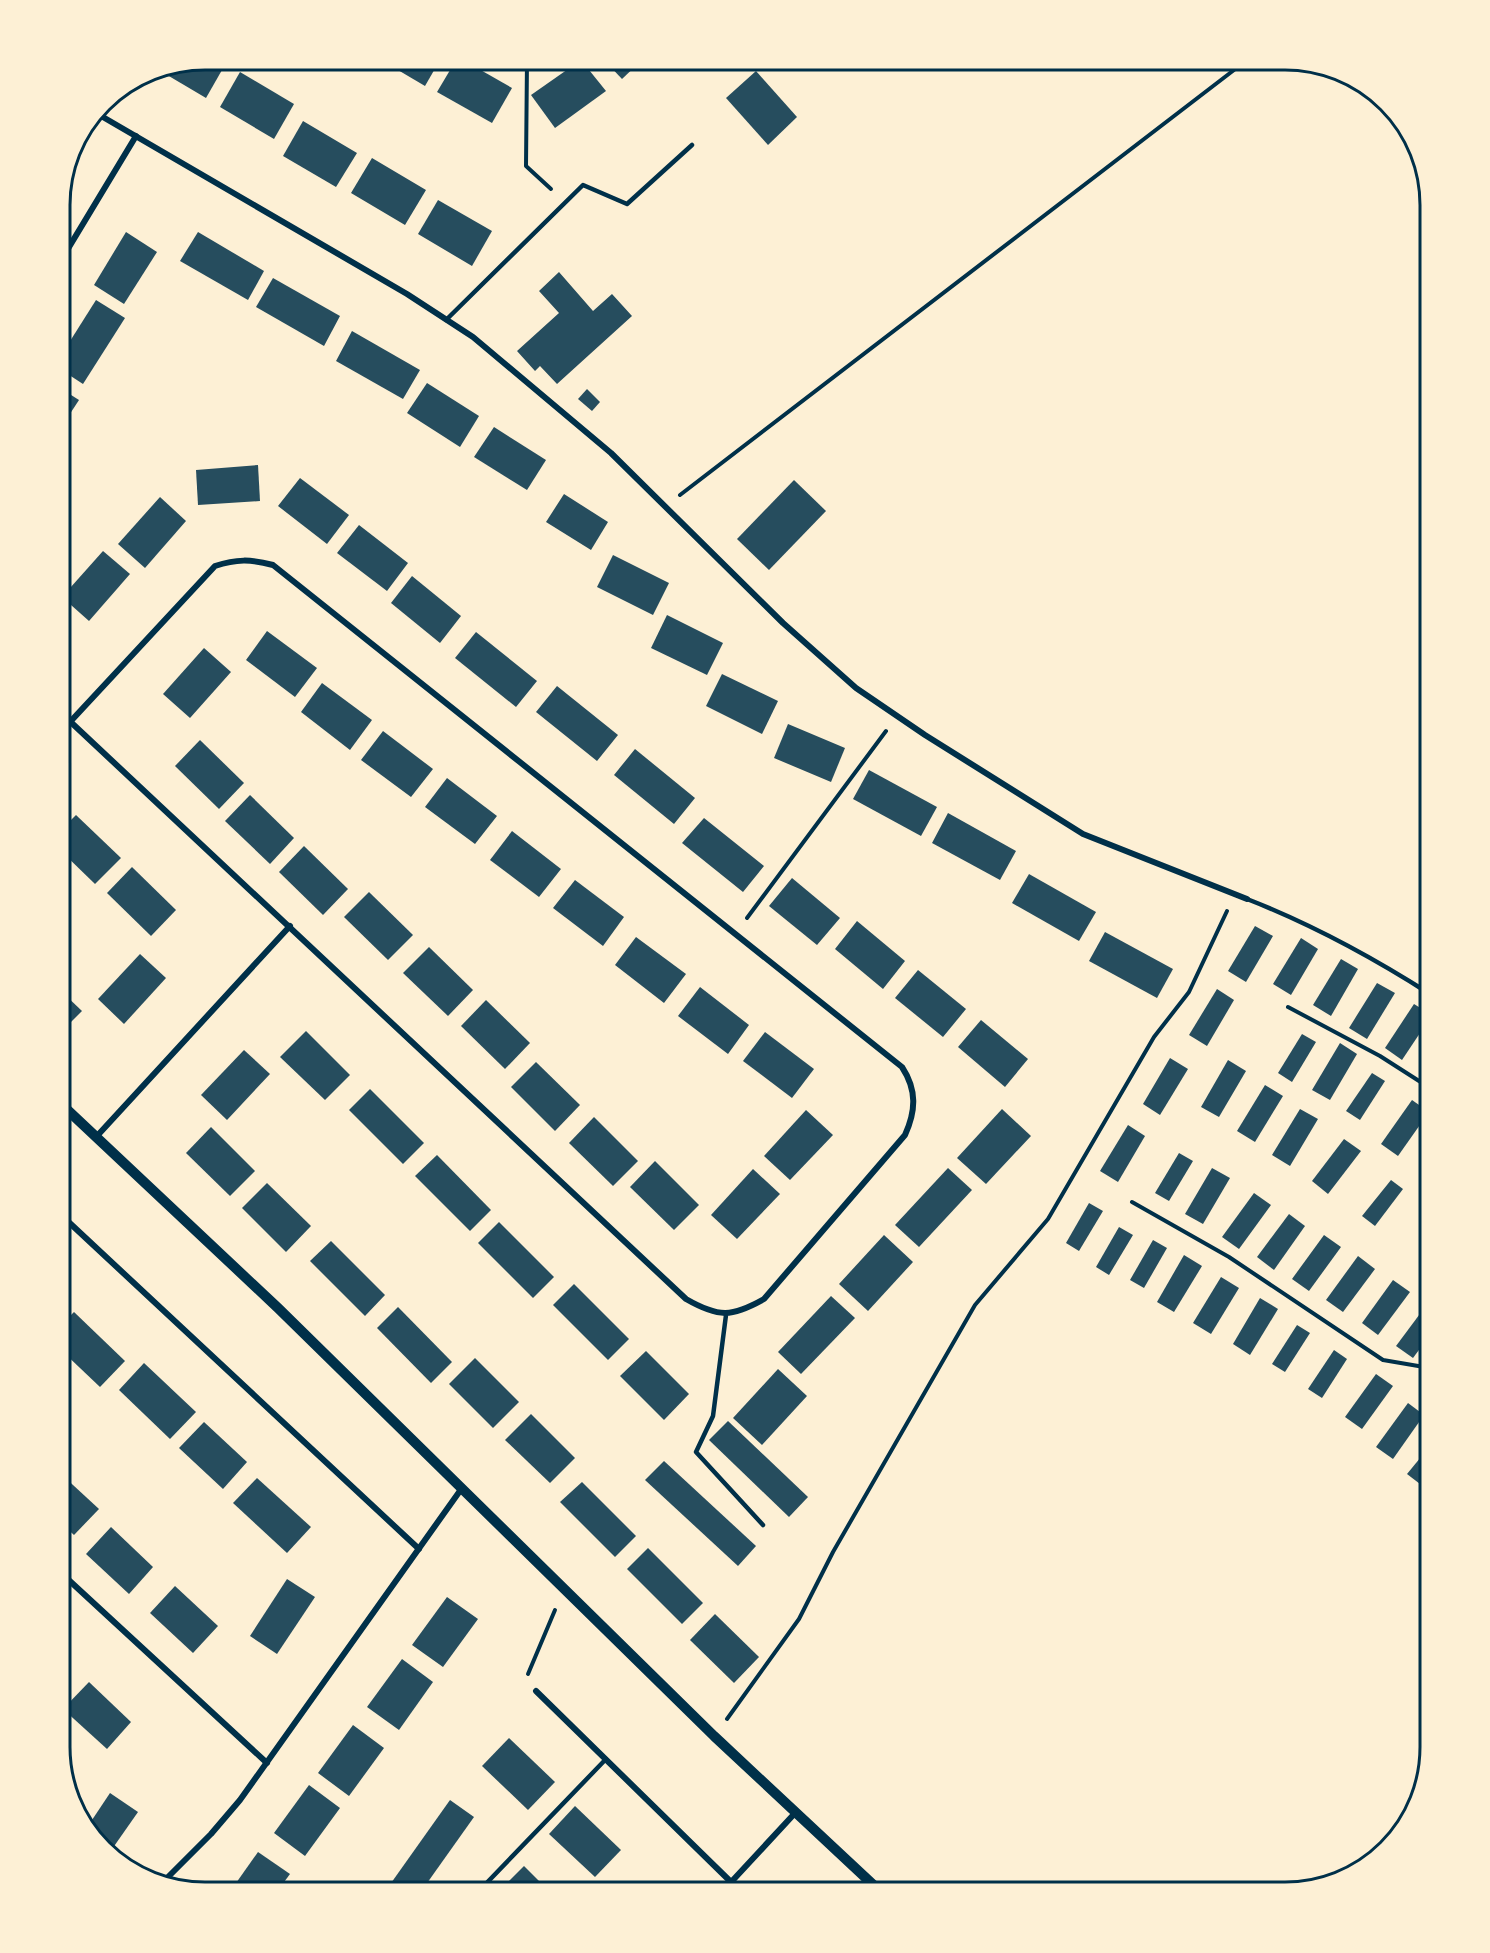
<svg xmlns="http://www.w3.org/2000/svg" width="1490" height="1953" font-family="Ubuntu,sans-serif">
	<rect width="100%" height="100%" fill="#fdf0d5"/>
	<g fill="#264d5e">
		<path d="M205,60h15l6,3 -20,35 -49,-29z"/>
		<path d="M381,60h59l-15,26z"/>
		<path d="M456,60h7l49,28 -20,35 -55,-31z"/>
		<path d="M581,60l25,31 -51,37 -24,-33z"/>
		<path d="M604,60h38l-20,19z"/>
		<path d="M716,60h22l-12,11z"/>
		<path d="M756,71l41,46 -29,28 -42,-47z"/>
		<path d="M240,72l54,32 -20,35 -54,-32z"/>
		<path d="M303,121l54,32 -21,34 -53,-31z"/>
		<path d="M372,158l54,32 -21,35 -54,-32z"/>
		<path d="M438,200l54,31 -20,35 -54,-32z"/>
		<path d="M126,232l31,20 -33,52 -30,-19z"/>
		<path d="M198,232l66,39 -16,29 -68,-39z"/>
		<path d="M559,272l34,39 19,-17 20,22 -75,68 -17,-18 -5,5 -18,-20 42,-38 -20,-22z"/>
		<path d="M273,278l67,38 -16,30 -68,-39z"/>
		<path d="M96,300l29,18 -42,66 -23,-15v-12z"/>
		<path d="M352,331l68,39 -17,29 -67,-38z"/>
		<path d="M427,383l52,33 -19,31 -53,-34z"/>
		<path d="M60,388l19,12 -19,29z"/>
		<path d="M587,389l13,13 -8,9 -14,-12z"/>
		<path d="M494,427l52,33 -19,30 -53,-33z"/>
		<path d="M258,465l2,36 -62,4 -2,-35z"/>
		<path d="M300,478l49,37 -22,29 -49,-38z"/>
		<path d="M794,480l32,31 -57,59 -32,-31z"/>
		<path d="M564,494l44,28 -17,28 -45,-28z"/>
		<path d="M160,497l26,24 -41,47 -27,-24z"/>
		<path d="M359,525l49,38 -21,28 -50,-38z"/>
		<path d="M103,551l27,23 -41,47 -27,-24z"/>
		<path d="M613,555l56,28 -16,32 -56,-28z"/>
		<path d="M412,576l49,40 -21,27 -49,-40z"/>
		<path d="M667,615l56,28 -16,32 -56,-27z"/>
		<path d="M267,631l50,37 -22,29 -49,-37z"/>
		<path d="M476,632l61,49 -21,26 -61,-49z"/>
		<path d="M204,648l27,24 -41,46 -27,-24z"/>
		<path d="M722,674l56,27 -16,33 -56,-28z"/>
		<path d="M322,683l50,37 -22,30 -49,-38z"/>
		<path d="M557,686l61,49 -21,26 -61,-49z"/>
		<path d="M788,724l57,24 -14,34 -57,-24z"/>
		<path d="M383,731l50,38 -22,28 -50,-37z"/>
		<path d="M200,740l44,43 -25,26 -44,-43z"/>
		<path d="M635,749l60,49 -21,26 -60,-49z"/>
		<path d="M869,770l68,37 -16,29 -68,-37z"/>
		<path d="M447,778l50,38 -22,28 -50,-37z"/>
		<path d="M250,795l44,43 -24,26 -45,-43z"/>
		<path d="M948,813l68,38 -16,29 -68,-37z"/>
		<path d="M76,815l45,43 -26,26 -35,-34v-19z"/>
		<path d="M704,818l60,48 -21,26 -61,-49z"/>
		<path d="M512,831l49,38 -22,28 -49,-37z"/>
		<path d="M304,846l44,43 -25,26 -44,-43z"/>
		<path d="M132,867l44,43 -25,26 -44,-43z"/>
		<path d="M1029,874l67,38 -17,29 -67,-38z"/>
		<path d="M792,878l48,40 -23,27 -48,-39z"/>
		<path d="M575,880l49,37 -21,29 -50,-38z"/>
		<path d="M369,892l44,43 -25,25 -44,-43z"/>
		<path d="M857,921l48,40 -22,28 -48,-40z"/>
		<path d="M1255,926l18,10 -27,46 -18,-11z"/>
		<path d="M1105,932l68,37 -16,29 -68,-37z"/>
		<path d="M636,937l50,37 -22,29 -49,-38z"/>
		<path d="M1301,938l17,11 -27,46 -18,-11z"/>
		<path d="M429,947l44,43 -25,26 -45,-43z"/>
		<path d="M140,954l26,24 -42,46 -26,-25z"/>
		<path d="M1341,959l17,10 -27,47 -18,-11z"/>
		<path d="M918,970l48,39 -23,28 -48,-39z"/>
		<path d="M1377,983l18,10 -28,46 -18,-11z"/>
		<path d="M700,987l49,38 -21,29 -50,-38z"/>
		<path d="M1217,989l17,11 -27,46 -18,-11z"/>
		<path d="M60,990l22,21 -22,22z"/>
		<path d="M486,1000l44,43 -25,26 -44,-43z"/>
		<path d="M1414,1004l16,10v4l-28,42 -17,-12z"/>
		<path d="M981,1020l47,39 -23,28 -47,-40z"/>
		<path d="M306,1031l44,44 -25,25 -45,-43z"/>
		<path d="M765,1032l49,37 -22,29 -49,-37z"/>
		<path d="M1302,1034l14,8 -24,40 -14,-9z"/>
		<path d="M1340,1043l17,11 -27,46 -18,-10z"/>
		<path d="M244,1050l26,24 -43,46 -26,-25z"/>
		<path d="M1170,1058l18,11 -28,46 -17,-11z"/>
		<path d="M1228,1060l18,11 -27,46 -18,-10z"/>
		<path d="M536,1062l44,43 -25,26 -44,-44z"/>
		<path d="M1372,1073l13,8 -25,39 -14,-9z"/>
		<path d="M1265,1085l18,11 -28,46 -18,-11z"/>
		<path d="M370,1089l54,54 -21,21 -54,-54z"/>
		<path d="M1412,1100l17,12 -31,44 -17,-12z"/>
		<path d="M1002,1109l29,27 -45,48 -29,-26z"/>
		<path d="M1300,1109l18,10 -28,47 -18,-11z"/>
		<path d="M806,1110l27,25 -43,45 -26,-24z"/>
		<path d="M594,1117l44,44 -25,25 -44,-43z"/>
		<path d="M1128,1125l17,11 -27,46 -18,-11z"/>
		<path d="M211,1127l44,44 -25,25 -44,-43z"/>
		<path d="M1344,1139l17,12 -33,43 -16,-13z"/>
		<path d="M1179,1153l14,8 -24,40 -14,-8z"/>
		<path d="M437,1155l54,55 -21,21 -55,-55z"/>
		<path d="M655,1161l44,44 -25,25 -44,-43z"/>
		<path d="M948,1168l24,22 -53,57 -24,-22z"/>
		<path d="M1212,1168l18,10 -27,46 -18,-10z"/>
		<path d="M753,1169l27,25 -43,45 -26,-24z"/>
		<path d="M1391,1180l12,9 -28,37 -13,-10z"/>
		<path d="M267,1183l44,43 -25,26 -44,-44z"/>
		<path d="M1254,1193l17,12 -32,44 -17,-12z"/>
		<path d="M1089,1203l14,8 -24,40 -13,-8z"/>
		<path d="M1289,1214l16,12 -31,44 -17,-13z"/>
		<path d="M499,1222l55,55 -21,21 -55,-55z"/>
		<path d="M1119,1227l14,8 -24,40 -13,-8z"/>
		<path d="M884,1235l29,27 -45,49 -29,-27z"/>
		<path d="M1324,1235l17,12 -32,44 -17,-12z"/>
		<path d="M1153,1240l14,8 -23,40 -14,-8z"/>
		<path d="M331,1241l54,54 -20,21 -55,-55z"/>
		<path d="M1184,1255l18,11 -28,46 -17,-10z"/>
		<path d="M1358,1256l17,13 -32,43 -17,-12z"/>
		<path d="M1221,1277l18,11 -28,46 -18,-11z"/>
		<path d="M1393,1280l17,12 -32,43 -16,-12z"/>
		<path d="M574,1284l55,55 -21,21 -55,-55z"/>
		<path d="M831,1296l24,22 -54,56 -23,-22z"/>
		<path d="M1260,1298l18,11 -28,46 -17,-11z"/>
		<path d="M1428,1303l2,2v30l-17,23 -17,-12z"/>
		<path d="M398,1307l54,55 -21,21 -54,-55z"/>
		<path d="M74,1312l51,49 -25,26 -40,-38v-23z"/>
		<path d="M1297,1325l13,8 -25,39 -13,-8z"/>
		<path d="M1334,1350l13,9 -25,39 -14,-9z"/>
		<path d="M646,1351l43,43 -25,26 -44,-44z"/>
		<path d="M475,1358l44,44 -26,26 -44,-44z"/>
		<path d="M144,1363l52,49 -26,27 -51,-49z"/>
		<path d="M778,1369l29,27 -45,49 -29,-27z"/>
		<path d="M1376,1374l17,12 -31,43 -17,-12z"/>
		<path d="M1408,1403l16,12 -31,44 -17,-12z"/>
		<path d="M531,1414l44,44 -25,25 -45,-43z"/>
		<path d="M728,1421l80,76 -19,20 -80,-77z"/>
		<path d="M204,1422l43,40 -24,27 -44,-41z"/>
		<path d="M1430,1446v25l-10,13 -13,-10z"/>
		<path d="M664,1461l92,85 -18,20 -93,-86z"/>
		<path d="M60,1473l39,36 -25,26 -14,-13z"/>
		<path d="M257,1478l54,49 -24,26 -54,-50z"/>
		<path d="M582,1482l54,54 -21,21 -55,-55z"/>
		<path d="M111,1527l42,40 -24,27 -43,-40z"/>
		<path d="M648,1548l55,55 -21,21 -55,-55z"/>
		<path d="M287,1579l28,18 -38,57 -27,-18z"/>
		<path d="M175,1586l43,40 -25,27 -43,-40z"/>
		<path d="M447,1597l31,22 -35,48 -31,-22z"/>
		<path d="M715,1614l44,43 -25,26 -44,-43z"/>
		<path d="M402,1659l31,23 -34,48 -32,-23z"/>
		<path d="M89,1682l42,40 -24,27 -44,-40z"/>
		<path d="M353,1725l31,23 -35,48 -31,-23z"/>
		<path d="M509,1738l46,44 -27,28 -46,-44z"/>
		<path d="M309,1785l31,23 -35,48 -31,-23z"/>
		<path d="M110,1793l28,19 -28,40 -24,-23z"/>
		<path d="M450,1800l24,17 -54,76h-36z"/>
		<path d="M575,1806l46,44 -26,27 -46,-43z"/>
		<path d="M258,1852l32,22 -14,19h-47z"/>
		<path d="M524,1866l21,21 -6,6h-42z"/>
	</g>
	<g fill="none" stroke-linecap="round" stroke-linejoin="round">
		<g stroke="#003049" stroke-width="4">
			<path d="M527,60l-1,106 25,23"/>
			<path d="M680,495l567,-435"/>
			<path d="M747,918l139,-187"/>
			<path d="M1288,1007l92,49 50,32"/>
			<path d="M1132,1202l97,55 154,103 47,8"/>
			<path d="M528,1674l27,-64"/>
			<path d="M727,1719l72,-100 34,-67 142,-247 73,-86 106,-182 35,-45 38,-81"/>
		</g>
		<g stroke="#003049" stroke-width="4.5">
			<path d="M446,320l137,-135 44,19 65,-59"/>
			<path d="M1247,899c64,25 125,58 183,95"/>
			<path d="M726,1315l-13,101 -17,36 67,73"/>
			<path d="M477,1893l129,-134"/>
		</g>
		<g stroke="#003049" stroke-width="6">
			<path d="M96,113l311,181 66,43 138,116 172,170 73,65 69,47 158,99 164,65"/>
			<path d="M60,262l76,-126"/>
			<path d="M60,712l626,587c33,19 46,18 78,0l141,-164c11,-24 12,-45 -3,-68l-629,-502c-22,-6 -37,-6 -58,1l-145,156"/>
			<path d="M97,1136l193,-210"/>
			<path d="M60,1214l359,335"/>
			<path d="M60,1572l207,191"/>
			<path d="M536,1691l195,191"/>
			<path d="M163,1882l48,-48 29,-34 222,-312"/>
			<path d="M721,1893l75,-81"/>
		</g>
		<path stroke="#003049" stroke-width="10" d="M60,1103l218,205 436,428 168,157"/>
	</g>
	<path d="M0 0H1490V1953H0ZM205 70H1285A135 135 0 0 1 1420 205V1747A135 135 0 0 1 1285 1882H205A135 135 0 0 1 70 1747V205A135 135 0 0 1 205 70Z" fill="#fdf0d5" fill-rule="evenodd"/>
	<path fill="none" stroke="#003049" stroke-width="3" d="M205 70H1285A135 135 0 0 1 1420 205V1747A135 135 0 0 1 1285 1882H205A135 135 0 0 1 70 1747V205A135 135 0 0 1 205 70Z"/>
</svg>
